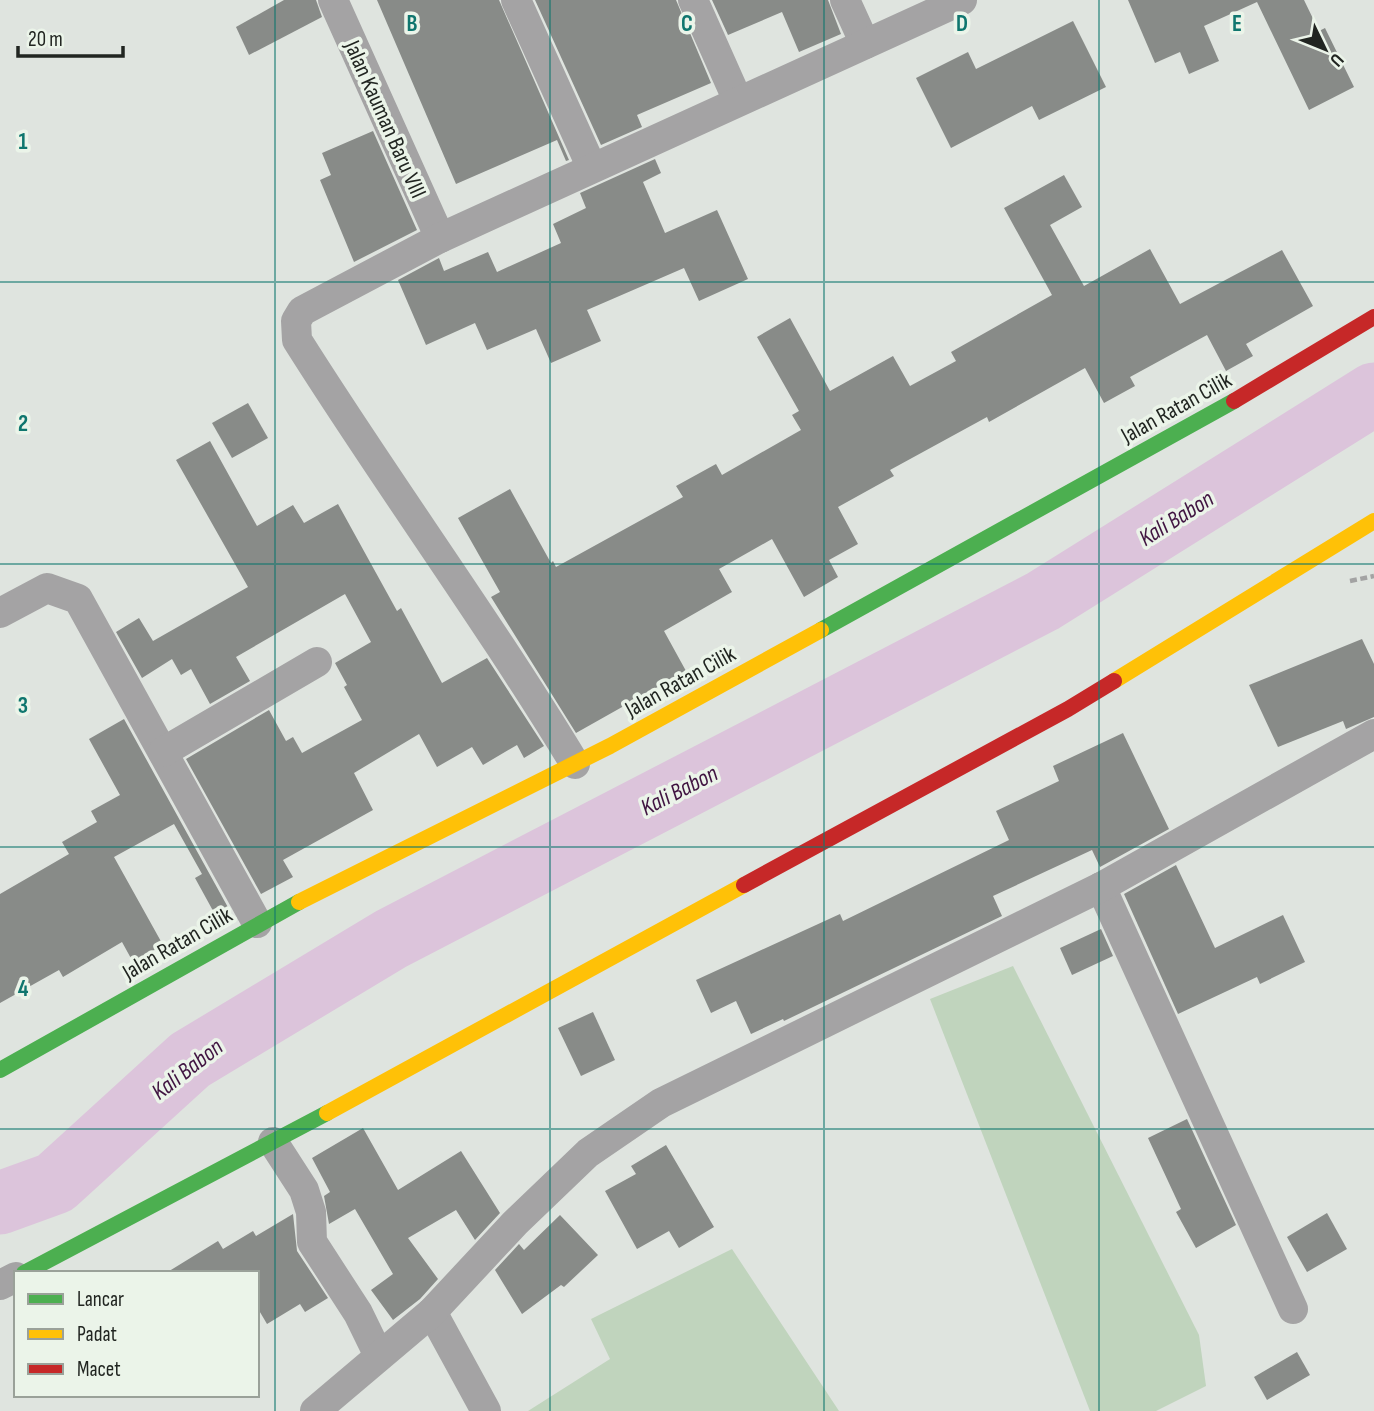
<svg xmlns="http://www.w3.org/2000/svg" width="1374" height="1411" font-family="'Sofia Sans Condensed',sans-serif">
	<rect width="100%" height="100%" fill="#dfe4df"/>
	<g fill="#c0d4bd">
		<path d="M1013,966l186,369 7,51 -50,25h-66l-160,-412z"/>
		<path d="M732,1249l107,162h-311l82,-52 -19,-40z"/>
	</g>
	<g fill="none" stroke-linecap="round" stroke-linejoin="round">
		<path stroke="#dcc4db" stroke-width="63" d="M0,1203l55,-20 135,-123 201,-121 652,-338 331,-207"/>
	</g>
	<g fill="#888b88">
		<path d="M284,0h32l6,17 -73,38 -13,-28z"/>
		<path d="M377,0h122l70,160 -3,1 -9,-21 -101,44z"/>
		<path d="M535,0h141l35,83 -74,32 5,12 -41,18z"/>
		<path d="M712,0h116l13,34 -42,18 -17,-40 -54,23z"/>
		<path d="M1128,0h176l15,31 6,-3 29,59 -45,23 -52,-108 -53,24 15,35 -30,13 -9,-22 -25,11z"/>
		<path d="M1073,21l33,66 -67,33 -7,-14 -81,42 -35,-70 52,-26 8,17z"/>
		<path d="M373,131l44,99 -63,32 -34,-82 11,-5 -9,-22z"/>
		<path d="M655,159l6,14 -18,9 22,51 52,-23 31,69 -49,22 -15,-33 -97,42 14,31 -50,22 -15,-34 -49,21 -12,-27 -49,22 -28,-65 41,-22 5,13 44,-19 9,20 64,-29 -8,-19 33,-16 -6,-15z"/>
		<path d="M1064,175l18,32 -32,18 34,61 66,-37 30,55 102,-54 31,56 -67,38 7,12 -27,15 -19,-36 -77,42 5,9 -31,17 -19,-35 -96,54 -2,-5 -97,53 4,6 -56,31 20,37 -29,16 9,17 -34,20 -32,-58 -53,30 13,23 -68,39 22,40 -110,62 -85,-136 9,-5 -42,-74 52,-29 41,74 2,-2 3,6 127,-70 -7,-11 40,-22 6,11 79,-45 -9,-15 7,-4 -42,-74 33,-19 40,73 63,-35 17,30 46,-25 -5,-9 101,-57 -48,-87z"/>
		<path d="M248,403l20,35 -36,20 -20,-35z"/>
		<path d="M210,441l47,85 36,-21 11,18 34,-19 59,107 4,-3 41,75 45,-25 57,88 -20,12 -7,-13 -34,20 -11,-18 -35,20 -18,-33 -65,39 19,37 -90,50 10,17 -32,17 -75,-135 83,-49 17,31 7,-4 9,16 60,-33 -18,-33 3,-2 -12,-22 36,-21 -26,-48 -109,63 14,24 -40,23 -19,-35 -10,6 -9,-16 -30,19 -26,-46 23,-14 14,23 95,-54 -72,-127z"/>
		<path d="M1362,639l12,25v53l-28,12 -3,-8 -65,26 -29,-62z"/>
		<path d="M124,719l106,192 -13,7 -22,-40 7,-4 -28,-50 -60,33 49,88 -30,17 -11,-20 -59,35 -4,-7 -59,33v-109l69,-40 -7,-12 35,-20 -6,-11 29,-16 -31,-56z"/>
		<path d="M1123,733l46,96 -69,38 -8,-17 -99,46 9,20 -218,105 -1,-2 -32,15 -15,-33 -25,12 -15,-33 144,-66 3,7 166,-81 -13,-29 63,-30 -6,-15z"/>
		<path d="M1176,865l39,83 68,-33 22,47 -45,22 -3,-7 -79,37 -54,-120z"/>
		<path d="M1101,929l12,27 -41,19 -12,-27z"/>
		<path d="M593,1012l22,48 -34,16 -23,-48z"/>
		<path d="M1187,1119l49,106 -40,23 -20,-36 5,-3 -33,-71z"/>
		<path d="M363,1128l35,62 63,-39 39,62 -25,27 -19,-30 -48,28 30,41 -18,20 -27,21 -22,-30 22,-16 -38,-65 -26,15 -5,-28 6,-4 -18,-34z"/>
		<path d="M666,1145l48,82 -35,21 -10,-17 -32,18 -32,-58 31,-17 -5,-8z"/>
		<path d="M1327,1213l20,36 -40,23 -20,-35z"/>
		<path d="M293,1214l4,37 31,47 -23,14 -5,-8 -33,20 -10,-17v-34h-91l52,-32 5,8 30,-18 3,5z"/>
		<path d="M560,1215l38,40 -34,32 -3,-2 -39,29 -27,-44 24,-26 5,6z"/>
		<path d="M1297,1352l13,23 -43,25 -13,-23z"/>
	</g>
	<g fill="none" stroke-linecap="round" stroke-linejoin="round">
		<path stroke="#a3a3a3" stroke-width="4.5" stroke-dasharray="7 3.5" stroke-linecap="butt" d="M1350,581l24,-5"/>
		<g stroke="#a4a3a4" stroke-width="30">
			<path d="M333,0l107,238"/>
			<path d="M516,0l76,168"/>
			<path d="M693,0l45,101"/>
			<path d="M845,0l20,44"/>
			<path d="M0,613l47,-25 31,11 179,324"/>
			<path d="M163,752l154,-90"/>
			<path d="M575,764c-88,-145 -188,-281 -278,-424l-1,-19 6,-10 138,-73 522,-238"/>
			<path d="M1101,887l192,422"/>
			<path d="M273,1142l31,48 7,22 1,30 46,71 21,43"/>
			<path d="M0,1285l16,-8"/>
			<path d="M432,1312l54,99"/>
			<path d="M315,1411l117,-99 83,-89 73,-70 73,-50 440,-216 273,-153"/>
		</g>
		<g stroke="#4caf50" stroke-width="16">
			<path d="M821,630l413,-229"/>
			<path d="M0,1070l299,-168"/>
			<path d="M24,1273l303,-160"/>
		</g>
		<g stroke="#ffc107" stroke-width="16">
			<path d="M1114,681l260,-160"/>
			<path d="M299,902l311,-156 211,-116"/>
			<path d="M327,1113l417,-228"/>
		</g>
		<g stroke="#c62828" stroke-width="16">
			<path d="M1234,401l140,-84"/>
			<path d="M744,885l324,-176 46,-28"/>
		</g>
	</g>
	<path fill="none" stroke="#0f766e" stroke-width="2" stroke-opacity="0.55" d="M275,0v1411M550,0v1411M824,0v1411M1099,0v1411M0,282h1374M0,564h1374M0,847h1374M0,1129h1374"/>
	<g text-anchor="middle" stroke-width="7" stroke-linejoin="round" paint-order="stroke">
		<g font-size="23" fill="#212521" stroke="#ebf4e9">
			<text transform="translate(386 119) rotate(66)" y="8">Jalan Kauman Baru VIII</text>
			<text transform="translate(1176 407) rotate(-29)" y="8">Jalan Ratan Cilik</text>
			<text transform="translate(680 681) rotate(-29)" y="8">Jalan Ratan Cilik</text>
			<text transform="translate(177 943) rotate(-30)" y="8">Jalan Ratan Cilik</text>
		</g>
		<g font-size="24" font-style="italic" fill="#401441" stroke="#ebf4e9">
			<text transform="translate(1176 518) rotate(-32)" y="8">Kali Babon</text>
			<text transform="translate(679 790) rotate(-27)" y="8">Kali Babon</text>
			<text transform="translate(187 1069) rotate(-38)" y="8">Kali Babon</text>
		</g>
	</g>
	<g font-size="23" text-anchor="middle" font-weight="bold" fill="#0f766e" stroke="#ebf4e9" stroke-width="7" stroke-linejoin="round" paint-order="stroke">
		<text x="412" y="31">B</text>
		<text x="687" y="31">C</text>
		<text x="962" y="31">D</text>
		<text x="1237" y="31">E</text>
		<text x="23" y="149">1</text>
		<text x="23" y="431">2</text>
		<text x="23" y="713">3</text>
		<text x="23" y="996">4</text>
	</g>
	<rect x="14" y="1271" width="245" height="126" fill="#ebf4e9" stroke="#9aa199" stroke-width="2"/>
	<rect x="28" y="1294" width="35" height="10" fill="#4caf50" stroke="#9aa199" stroke-width="2"/>
	<text x="77" y="1306" font-size="21" fill="#212521">Lancar</text>
	<rect x="28" y="1329" width="35" height="10" fill="#ffc107" stroke="#9aa199" stroke-width="2"/>
	<text x="77" y="1341" font-size="21" fill="#212521">Padat</text>
	<rect x="28" y="1364" width="35" height="10" fill="#c62828" stroke="#9aa199" stroke-width="2"/>
	<text x="77" y="1376" font-size="21" fill="#212521">Macet</text>
	<g transform="translate(1325 49) rotate(133)" stroke="#ebf4e9" stroke-width="5" paint-order="stroke">
	<path d="M0-5L12 26L0 18L-12 26Z" fill="#212521"/>
	<text y="-10" font-size="19" font-weight="bold" text-anchor="middle" fill="#212521">U</text>
	</g>
	<path d="M18 46v10h105v-10" fill="none" stroke="#212521" stroke-width="3.5"/>
	<text x="28" y="46" font-size="21" fill="#212521" stroke="#ebf4e9" stroke-width="5" paint-order="stroke">20 m</text>
</svg>
